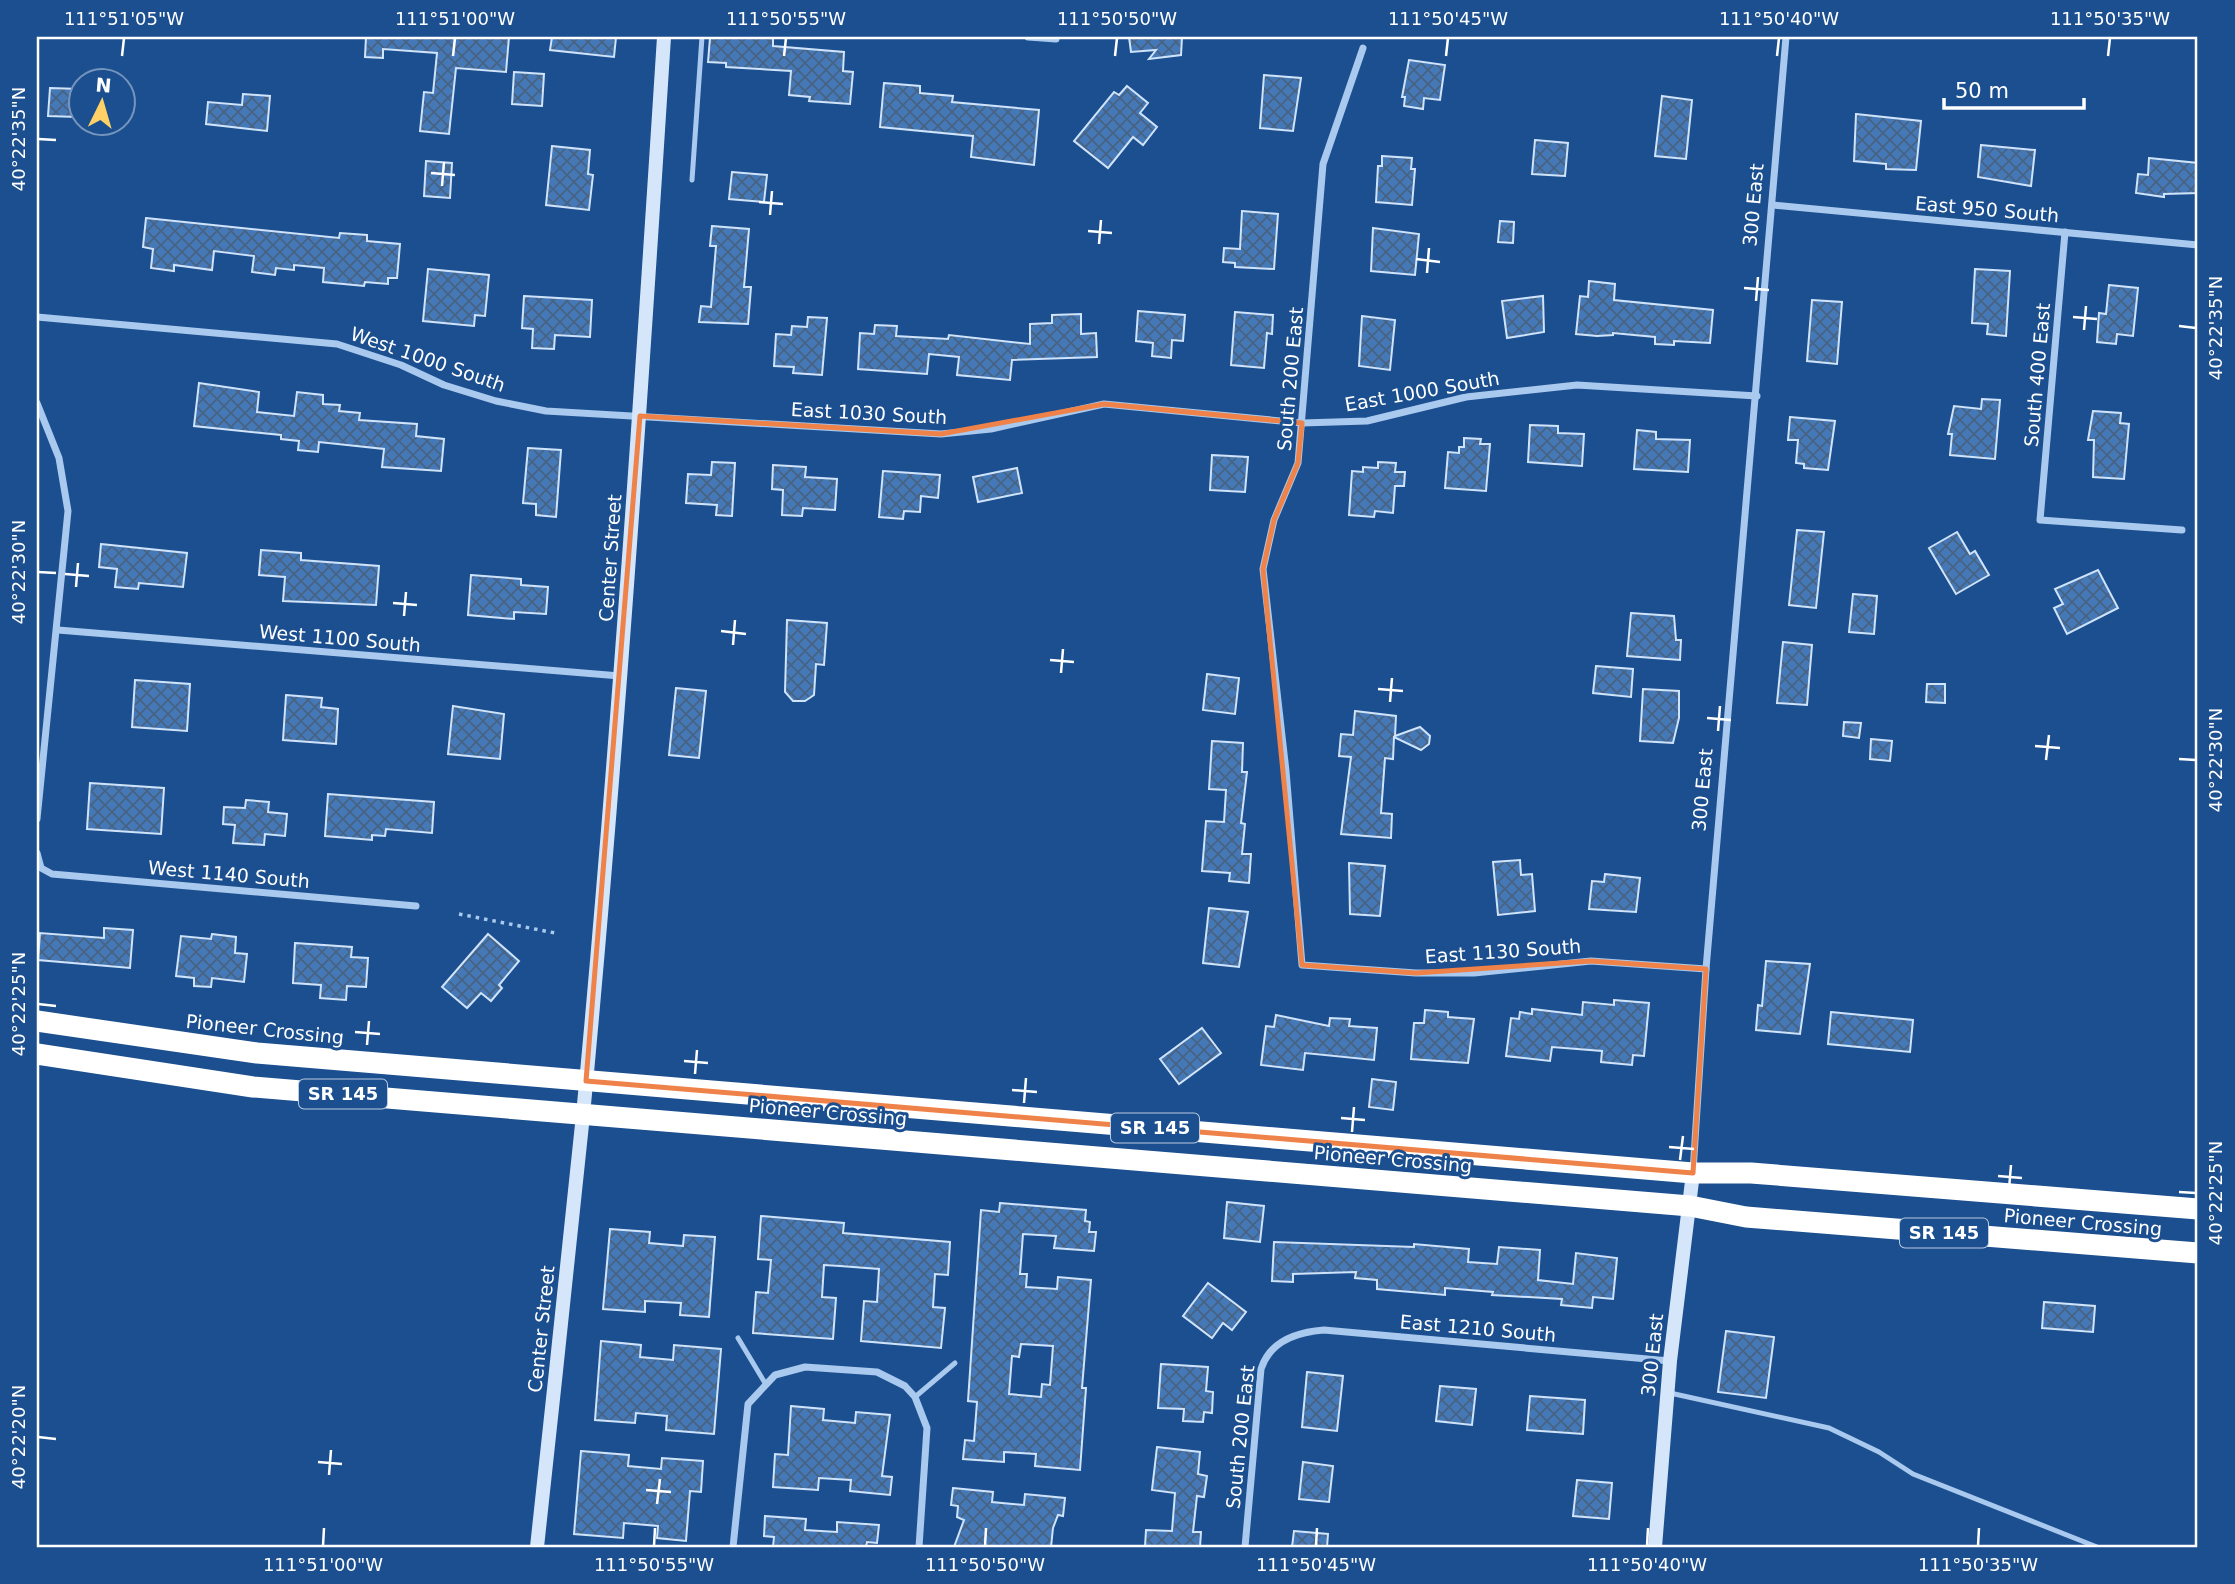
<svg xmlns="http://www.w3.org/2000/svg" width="2235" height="1584" font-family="'DejaVu Sans',sans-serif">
	<defs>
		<pattern id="building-cross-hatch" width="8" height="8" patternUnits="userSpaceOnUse" patternTransform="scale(1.75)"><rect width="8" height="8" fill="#4478b7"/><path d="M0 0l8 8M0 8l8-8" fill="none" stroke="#486282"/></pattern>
	</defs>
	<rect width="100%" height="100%" fill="#1b4f8f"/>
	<g fill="url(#building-cross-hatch)" stroke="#cfe3fa" stroke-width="2" fill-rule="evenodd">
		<path d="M366,37h143l-3,35 -50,-4 -7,66 -29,-3 4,-39 9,1 4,-40 -54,-4v9l-18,-1z"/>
		<path d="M552,37h64l-2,20 -64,-7z"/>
		<path d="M773,37v9l71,6 -1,19 10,1 -3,32 -41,-3 1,-4 -21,-2 2,-24 -65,-4v-4l-18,-1 2,-24z"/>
		<path d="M1129,37h53l-1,18 -32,4 7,-9 -25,2z"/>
		<path d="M1409,60l36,5 -5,35 -16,-2 -1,11 -19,-3 1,-9h-3z"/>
		<path d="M514,72l30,2 -2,32 -30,-2z"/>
		<path d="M1264,75l37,3 -8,53 -33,-3z"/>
		<path d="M884,83l36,3v7l33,3 -1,6 87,8 -5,55 -63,-8 2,-21 -93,-9z"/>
		<path d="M1127,86l21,17 -8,10 17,14 -14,18 -10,-8 -25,31 -34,-27 40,-49 5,3z"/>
		<path d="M50,88l29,1 -2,28 -29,-1z"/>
		<path d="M243,94l27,2 -3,35 -61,-7 2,-22 34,3z"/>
		<path d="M1662,96l30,4 -6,59 -31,-3z"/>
		<path d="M1856,114l65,7 -5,49 -30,-1v-5l-32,-3z"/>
		<path d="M1535,140l33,3 -3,33 -33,-2z"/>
		<path d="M1981,145l54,5 -4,36 -53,-9z"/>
		<path d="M552,146l38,4 -2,24 5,1 -4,35 -43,-5z"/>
		<path d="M1382,156l30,2 -1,11h4l-3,36 -36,-3 2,-36h4z"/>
		<path d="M2149,158l49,5v30l-34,1v3l-28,-4 2,-19 10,1z"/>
		<path d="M426,161l26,2 -2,35 -26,-2z"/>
		<path d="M732,172l35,3 -3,27 -35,-3z"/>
		<path d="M1242,211l36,3 -4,55 -39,-2v-4l-12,-1 1,-14 16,1z"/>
		<path d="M146,218l193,20 1,-5 27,2v6l33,3 -3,34h-9v6l-23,-2 -1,4 -41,-4 1,-14 -30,-3v5l-18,-2 -1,7 -23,-3 2,-16 -40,-5 -2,19 -38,-5v6l-23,-3 2,-19 -10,-2z"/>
		<path d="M1500,221l14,1 -1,21 -15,-1z"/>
		<path d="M712,226l37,3 -5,58h7l-3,37 -49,-2 2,-16 10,1 5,-61h-6z"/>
		<path d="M1373,228l46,6 -4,41 -44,-4z"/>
		<path d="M428,269l61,6 -4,41 -10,-1 -1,11 -51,-5z"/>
		<path d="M1975,269l35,2 -4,65 -19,-2 1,-10 -16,-1z"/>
		<path d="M1589,281l26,3 -1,16 99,10 -3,33 -36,-2v4l-19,-1v-7l-42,-4v2l-16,1 -21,-2 4,-38 8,1z"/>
		<path d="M2109,285l29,3 -5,48 -16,-2 -1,10 -19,-2 2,-29 7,1z"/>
		<path d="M524,296l68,4 -2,37 -35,-2 -1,14 -22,-1 1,-19 -11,-1z"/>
		<path d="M1543,296l1,36 -37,6 -5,-37z"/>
		<path d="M1812,300l30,2 -5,62 -30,-3z"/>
		<path d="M1138,311l47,4 -2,26 -11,-1 -1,18 -19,-2 1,-13 -17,-2z"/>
		<path d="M1235,312l38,3 -1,19 -5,-1 -3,35 -33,-3z"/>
		<path d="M1081,314v20l15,-1 1,24 -85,3 -2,20 -53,-5 2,-18 -30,-3 -2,20 -69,-5 2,-36 14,1 1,-9 22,1 -1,10 52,3 1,-4 81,9v-20l22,-1v-8z"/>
		<path d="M1362,316l33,4 -5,50 -31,-4z"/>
		<path d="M808,317l19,1 -5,57 -29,-2 1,-6 -20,-1 2,-32 15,1 1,-9 15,1z"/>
		<path d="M199,383l60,9 -2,20 37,4 3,-24 26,3v9l17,1 -1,6 21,2 -1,7 58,4 -1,12 28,3 -3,32 -59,-4 2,-18 -65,-7 -1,10 -20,-2 1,-9 -18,-2v-4l-87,-9z"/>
		<path d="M1982,399l18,1 -5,59 -45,-4 2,-21h-4l6,-28 27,3z"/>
		<path d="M2093,411l28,2 -1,10 9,1 -5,55 -31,-2 1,-37h-6z"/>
		<path d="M1790,417l45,4 -7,49 -24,-2v-4l-8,-1 2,-23h-10z"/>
		<path d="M1530,425l28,1v7l26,1 -2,32 -54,-4z"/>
		<path d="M1637,430l19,2v7l34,1 -2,32 -54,-3z"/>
		<path d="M1464,438l17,1 -1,5h10l-4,47 -41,-3 3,-36 11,1v-6h5z"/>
		<path d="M528,448l33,2 -5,67 -20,-2v-11l-13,-1z"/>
		<path d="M1212,455l36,2 -3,35 -35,-2z"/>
		<path d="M712,462l23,1 -3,53 -16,-1 1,-10 -31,-2 2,-29 23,1z"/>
		<path d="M1378,462l18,1 -1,9h10l-1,14h-9l-2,27 -18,-2 -1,6 -25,-2 3,-44 11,1v-5l15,1z"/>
		<path d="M773,465l33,2 -1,10 32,2 -2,31 -32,-2 -1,8 -20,-1 1,-25 -11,-1z"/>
		<path d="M1017,468l5,25 -44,9 -5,-25z"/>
		<path d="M883,471l57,4 -2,23 -17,-2 -1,16 -16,-1 -1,8 -24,-2z"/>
		<path d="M1797,530l27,2 -8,76 -27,-3z"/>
		<path d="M1957,532l13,22 5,-3 14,24 -33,19 -27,-46z"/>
		<path d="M101,544l86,9 -4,34 -44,-4 -1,6 -23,-2 2,-18 -18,-2z"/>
		<path d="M261,550l40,3v7l78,6 -3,39 -93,-4 2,-24 -26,-2z"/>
		<path d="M2098,570l20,38 -51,26 -13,-26 9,-4 -8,-15z"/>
		<path d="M471,575l50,4v6l27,2 -2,27 -32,-2v7l-46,-4z"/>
		<path d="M1853,594l24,2 -3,38 -25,-2z"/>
		<path d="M1631,613l43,3 2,24h5l-1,20 -53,-4z"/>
		<path d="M787,620l40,3 -3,42 -8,-1 -2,31 -9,6h-12l-8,-9z"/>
		<path d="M1783,642l29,3 -5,60 -30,-2z"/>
		<path d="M1596,666l37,3 -2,28 -38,-4z"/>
		<path d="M1207,674l32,4 -4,36 -32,-4z"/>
		<path d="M135,680l55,4 -3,47 -55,-4z"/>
		<path d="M1927,684h18v19l-19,-1z"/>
		<path d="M676,688l30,3 -7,67 -30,-3z"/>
		<path d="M1643,689l36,2v27l-6,25 -33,-2z"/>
		<path d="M286,695l36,3 -1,9 17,2 -2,35 -53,-4z"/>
		<path d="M453,706l51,8 -4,45 -52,-5z"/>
		<path d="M1355,711l41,5 -1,20 25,-9 10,9 -1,8 -8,6 -27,-13 -1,22 -8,-1 -4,55 11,1 -1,24 -50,-4 10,-77 -12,-1 2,-22 12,1z"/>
		<path d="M1844,722l17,1 -2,15 -16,-2z"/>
		<path d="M1871,739l21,2 -2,20 -20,-2z"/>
		<path d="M1212,741l31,2 -1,29h5l-6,51 4,1 -3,30h9l-2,29 -20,-2 1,-8 -28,-2 4,-50 18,1 2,-32 -17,-1z"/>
		<path d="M90,783l74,5 -3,46 -74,-5z"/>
		<path d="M328,794l106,8 -2,31 -46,-4 -1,7 -13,-1v5l-47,-4z"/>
		<path d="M246,800l23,2 -1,10 19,2 -2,22 -20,-2 -1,11 -31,-2 2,-18 -12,-1 1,-17 21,1z"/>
		<path d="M1520,860l1,15 11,-1 3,37 -37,4 -5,-53z"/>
		<path d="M1349,863l36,3 -5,50 -30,-2z"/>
		<path d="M1605,874l35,4 -4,34 -47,-3 3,-28 12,1z"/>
		<path d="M1209,908l39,4 -9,55 -36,-4z"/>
		<path d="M104,928l29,2 -3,38 -92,-8 2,-27 64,5z"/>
		<path d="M212,934l24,3 -1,16 12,1 -3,28 -32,-4 -1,9 -17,-1v-8l-18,-2 5,-40 30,3z"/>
		<path d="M488,934l31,27 -20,24 3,3 -11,13 -10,-8 -14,15 -25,-21z"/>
		<path d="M295,943l57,4 -1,10 17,1 -2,29 -19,-1 -1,14 -26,-2 1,-13 -28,-2z"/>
		<path d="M1766,961l44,3 -10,70 -44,-4 2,-25 4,1z"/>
		<path d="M1614,1000l35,3 -5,53 -11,-1 -1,10 -31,-3 1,-11 -50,-4 -2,14 -44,-5 5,-38 8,1 1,-7 12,2v-5l50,6 1,-13 31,3z"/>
		<path d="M1425,1010l23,2v5l26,2 -6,44 -57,-4 3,-36h10z"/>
		<path d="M1831,1012l82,8 -3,32 -82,-8z"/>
		<path d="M1276,1015l53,11 1,-8 20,1 -1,7 28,2 -3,32 -69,-7 -2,17 -42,-5 5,-39 8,1z"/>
		<path d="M1202,1028l19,25 -42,31 -19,-25z"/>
		<path d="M1372,1079l24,3 -3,28 -24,-3z"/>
		<path d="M1227,1202l37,4 -4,36 -36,-4z"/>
		<path d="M1000,1203l86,7 -1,11 5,1 -1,10h7l-2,19 -40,-3 2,-12 -33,-2 -3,40h7l-1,13 31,2 1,-12 33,3 -9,108h4l-6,82 -45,-4 1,-12 -32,-2v10l-41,-3 2,-19 9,1 3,-39 -9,-1 13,-191 18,2zM1021,1344l32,2 -3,39 -8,-1 -1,13 -32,-3 3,-38 7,1z"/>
		<path d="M761,1216l83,7 -1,10 107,9 -2,33 -13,-1 -2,33 12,1 -4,40 -80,-7 3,-40 13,1 2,-33 -39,-3 -16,-1 -2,32 14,1 -3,41 -80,-6 3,-41 12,1 3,-33 -13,-1z"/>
		<path d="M610,1229l40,3 -1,11 34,3 1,-11 31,2 -6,80 -29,-2 1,-12 -36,-2v11l-42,-3z"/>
		<path d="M1274,1242l140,5v-3l55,5 -1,13 29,2 2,-17 41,3 -2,30 35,4 3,-31 41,5 -4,41 -20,-2 -1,11 -31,-3 1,-6 -70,-4 1,-3 -48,-4v7l-68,-6v-9l-22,-2 1,-6 -63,2v8l-21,-1z"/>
		<path d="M1208,1283l38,29 -14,18 -9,-7 -11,15 -29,-22z"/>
		<path d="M2044,1302l51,4 -2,26 -51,-4z"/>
		<path d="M1726,1331l48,6 -8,61 -48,-6z"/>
		<path d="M601,1341l40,4 -1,12 33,3 1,-15 47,4 -7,85 -48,-4 1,-14 -31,-3 -1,10 -40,-3z"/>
		<path d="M1161,1364l47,3 -2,24 7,1 -1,21 -8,-1 -1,10 -20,-1 1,-12 -26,-1z"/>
		<path d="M1307,1372l36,4 -6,55 -35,-4z"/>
		<path d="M1440,1386l36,3 -4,36 -36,-4z"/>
		<path d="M1530,1396l55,4 -2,34 -56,-4z"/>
		<path d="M791,1406l33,3 -1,11 32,3 1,-11 34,3 -8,61 10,1 -2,18 -40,-4 1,-11 -32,-2 -1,12 -45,-3 2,-33 13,1z"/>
		<path d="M1157,1447l43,5 -2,22 9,2 -3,21 -7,-1 -4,36h8l-1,15h-55l1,-17 26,1 3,-38 -23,-3z"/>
		<path d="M581,1451l48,4 -1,11 33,3 1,-11 41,3 -2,31 -11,-1 -4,50 -29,-3 1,-12 -34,-3 -1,15 -49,-4z"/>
		<path d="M1303,1462l30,4 -4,36 -30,-3z"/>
		<path d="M1577,1480l35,3 -3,36 -36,-3z"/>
		<path d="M953,1488l40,4 -1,10 32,3 1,-11 40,4 -2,18 -5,-1 -5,13 -2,19h-97l10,-27 -7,-3 1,-11 -7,-1z"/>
		<path d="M765,1516l41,3 -1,11 32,2v-10l42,3 -2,18 -10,-1 -1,5h-93l1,-10 -10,-1z"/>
		<path d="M1294,1531l34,3 -1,13h-35z"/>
	</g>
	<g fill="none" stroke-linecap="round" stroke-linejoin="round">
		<path stroke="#a9c9ee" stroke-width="3.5" stroke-dasharray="3.5 5" stroke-linecap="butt" d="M459,914l96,19"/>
		<g stroke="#a9c9ee" stroke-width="5">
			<path d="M692,180l10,-143"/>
			<path d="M738,1338l27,45"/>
			<path d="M1670,1393l159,35 50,24 34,22 184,73"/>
			<path d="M915,1397l40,-34"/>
		</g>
		<g stroke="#a9c9ee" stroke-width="7">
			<path d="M1028,37l28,2"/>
			<path d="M1363,48l-40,116 -25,299 -24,57 -11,49 23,202 16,194 114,8h58l117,-12 115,8"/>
			<path d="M1773,205l425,40"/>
			<path d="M2065,232l-25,288 142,10"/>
			<path d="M37,317l300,27 64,21 43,20 52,16 50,10 395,23 50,-5 113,-25 198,19 65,-2 99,-24 111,-12 180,11"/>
			<path d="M37,403l22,55 9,53 -31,308"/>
			<path d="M58,630l562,46"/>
			<path d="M37,853l4,15 11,6 364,32"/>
			<path d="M1693,1172l13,-203 80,-932"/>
			<path d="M733,1547l15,-143 27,-29 30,-8 72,5 28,14 10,11 12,31 -8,119"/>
			<path d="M1245,1547l16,-178c9,-28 36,-37 63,-39l346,31"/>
		</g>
		<g stroke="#d6e6fa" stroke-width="14">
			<path d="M537,1547c15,-144 32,-288 46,-432 34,-359 58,-718 81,-1078"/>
			<path d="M1655,1547l15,-186 23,-188"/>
		</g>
		<g stroke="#fff" stroke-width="21">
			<path d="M37,1021l220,32 1436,120h58l447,36"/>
			<path d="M37,1054l216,33 1437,119 56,11 452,36"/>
		</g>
	</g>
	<path fill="none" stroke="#ee8249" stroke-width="5" stroke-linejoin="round" d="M1104,404l198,19 -4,40 -24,57 -11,49 39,396 114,8 175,-12 115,8 -13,204 -1107,-92 54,-665 301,18z"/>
	<path fill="none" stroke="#fff" stroke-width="2.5" d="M122,56l2,-18M453,56l2,-18M784,56l2,-18M1115,56l2,-18M1446,56l2,-18M1777,56l2,-18M2108,56l2,-18M38,139l18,1M431,173l24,2M442,186l2,-24M759,202l24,2M770,215l2,-24M1088,231l24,2M1099,244l2,-24M1416,259l24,3M1427,273l2,-25M1744,288l25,2M1756,301l2,-24M2073,317l24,2M2179,326l17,2M2084,330l2,-24M38,572l18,1M65,574l24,2M76,587l2,-24M393,603l24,2M404,616l2,-24M721,631l25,3M733,645l2,-25M1050,660l24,2M1061,673l2,-24M1378,689l25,2M1390,702l2,-24M1707,718l24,2M1718,731l2,-25M2035,746l25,2M2179,759l17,1M2046,760l3,-25M38,1004l18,2M355,1032l25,2M367,1045l2,-24M684,1061l24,2M695,1074l2,-24M1012,1090l25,2M1024,1103l2,-25M1341,1118l24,2M1352,1132l2,-25M1669,1147l25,2M1680,1160l3,-24M1998,1176l24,2M2009,1189l2,-24M2179,1192l17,1M38,1437l18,2M318,1462l24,2M329,1475l2,-25M646,1490l25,2M657,1504l3,-25M323,1546l1,-18M654,1546l1,-18M985,1546l1,-18M1316,1546l1,-18M1647,1546l1,-18M1978,1546l1,-18"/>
	<g text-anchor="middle" stroke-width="6" stroke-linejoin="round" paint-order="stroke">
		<g fill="#1b4f8f" stroke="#bbcadd" stroke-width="2">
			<rect x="299" y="1079.5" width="88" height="29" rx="5"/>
			<rect x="1111" y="1113.5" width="88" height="29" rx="5"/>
			<rect x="1900" y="1218.5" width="88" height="29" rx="5"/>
		</g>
		<g font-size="18" font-weight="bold" fill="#fff">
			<text x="343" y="1100">SR 145</text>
			<text x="1155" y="1134">SR 145</text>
			<text x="1944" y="1239">SR 145</text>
		</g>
		<g font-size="19" fill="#fff" stroke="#1b4f8f">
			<text transform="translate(1753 205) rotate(-85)" y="7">300 East</text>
			<text transform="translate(1987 209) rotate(5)" y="7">East 950 South</text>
			<text transform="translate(428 359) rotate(19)" y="7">West 1000 South</text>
			<text transform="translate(2037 375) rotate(-85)" y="7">South 400 East</text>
			<text transform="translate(1290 379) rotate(-85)" y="7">South 200 East</text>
			<text transform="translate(1422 391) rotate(-10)" y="7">East 1000 South</text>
			<text transform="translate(869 413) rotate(3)" y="7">East 1030 South</text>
			<text transform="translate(610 558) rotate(-86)" y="7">Center Street</text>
			<text transform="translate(340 638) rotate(5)" y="7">West 1100 South</text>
			<text transform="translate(1702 790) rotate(-85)" y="7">300 East</text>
			<text transform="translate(229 874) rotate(5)" y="7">West 1140 South</text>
			<text transform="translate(1503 951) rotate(-4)" y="7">East 1130 South</text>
			<text transform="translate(265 1029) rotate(6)" y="7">Pioneer Crossing</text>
			<text transform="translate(828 1112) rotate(5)" y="7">Pioneer Crossing</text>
			<text transform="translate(1393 1159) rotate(5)" y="7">Pioneer Crossing</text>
			<text transform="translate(2083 1222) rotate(5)" y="7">Pioneer Crossing</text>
			<text transform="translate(1478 1328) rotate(5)" y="7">East 1210 South</text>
			<text transform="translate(541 1329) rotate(-84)" y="7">Center Street</text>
			<text transform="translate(1652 1355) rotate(-84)" y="7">300 East</text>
			<text transform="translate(1240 1437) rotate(-84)" y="7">South 200 East</text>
		</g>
	</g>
	<rect width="2235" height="1584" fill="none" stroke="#1b4f8f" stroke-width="77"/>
	<g transform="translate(102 102) rotate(5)"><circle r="33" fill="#1b4f8f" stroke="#7695bc" stroke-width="2"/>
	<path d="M0-5L12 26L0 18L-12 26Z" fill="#ffd166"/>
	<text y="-10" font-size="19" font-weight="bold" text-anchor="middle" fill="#ffffff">N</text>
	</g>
	<path d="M1944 98v10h140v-10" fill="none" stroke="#ffffff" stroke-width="3.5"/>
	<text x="1955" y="98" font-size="21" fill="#ffffff" stroke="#1b4f8f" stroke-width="5" paint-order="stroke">50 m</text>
	<rect x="38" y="38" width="2158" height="1508" fill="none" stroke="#fff" stroke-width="2.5"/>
	<g font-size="18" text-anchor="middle" fill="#fff">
		<text x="124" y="25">111°51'05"W</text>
		<text x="455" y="25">111°51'00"W</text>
		<text x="786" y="25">111°50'55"W</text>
		<text x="1117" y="25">111°50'50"W</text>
		<text x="1448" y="25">111°50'45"W</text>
		<text x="1779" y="25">111°50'40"W</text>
		<text x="2110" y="25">111°50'35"W</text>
		<text transform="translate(19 139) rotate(-90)" y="6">40°22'35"N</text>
		<text transform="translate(2216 328) rotate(-90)" y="6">40°22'35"N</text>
		<text transform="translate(19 572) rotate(-90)" y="6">40°22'30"N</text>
		<text transform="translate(2216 760) rotate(-90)" y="6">40°22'30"N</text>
		<text transform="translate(19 1004) rotate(-90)" y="6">40°22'25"N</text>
		<text transform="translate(2216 1193) rotate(-90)" y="6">40°22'25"N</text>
		<text transform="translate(19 1437) rotate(-90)" y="6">40°22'20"N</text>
		<text x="323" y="1571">111°51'00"W</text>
		<text x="654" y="1571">111°50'55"W</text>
		<text x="985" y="1571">111°50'50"W</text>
		<text x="1316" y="1571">111°50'45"W</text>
		<text x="1647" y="1571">111°50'40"W</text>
		<text x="1978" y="1571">111°50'35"W</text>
	</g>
</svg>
